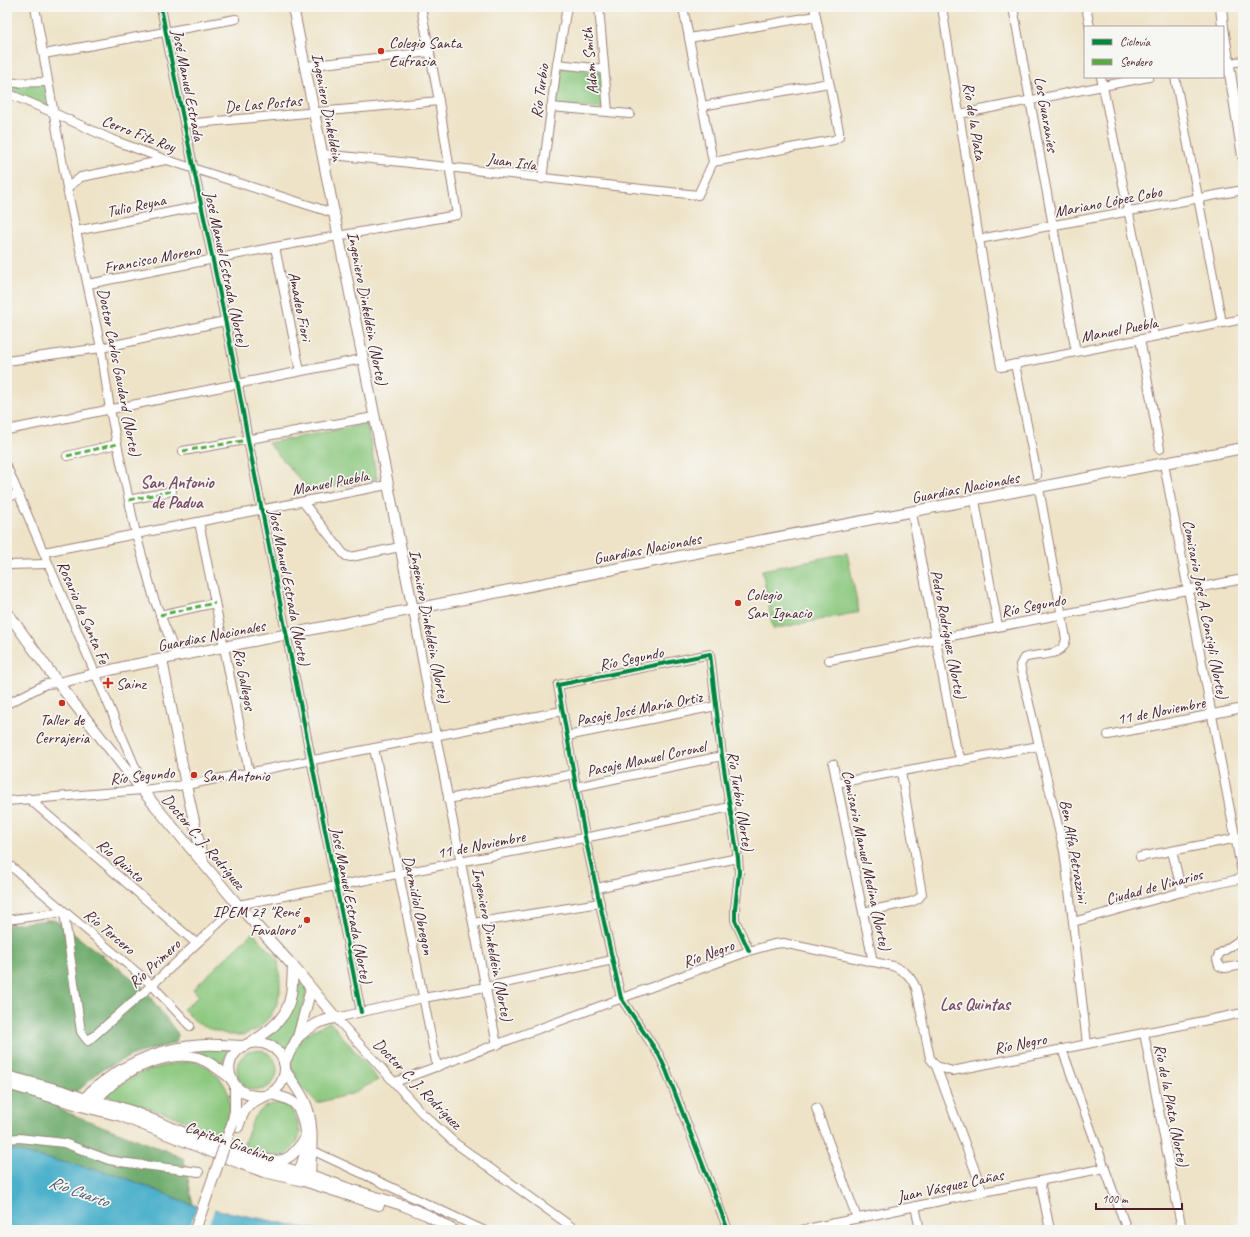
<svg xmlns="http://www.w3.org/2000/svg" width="1250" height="1237" font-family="Caveat,sans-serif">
	<rect width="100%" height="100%" fill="#f6f6f2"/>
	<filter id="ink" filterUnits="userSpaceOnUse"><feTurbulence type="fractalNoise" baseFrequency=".025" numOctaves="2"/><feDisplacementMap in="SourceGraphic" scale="8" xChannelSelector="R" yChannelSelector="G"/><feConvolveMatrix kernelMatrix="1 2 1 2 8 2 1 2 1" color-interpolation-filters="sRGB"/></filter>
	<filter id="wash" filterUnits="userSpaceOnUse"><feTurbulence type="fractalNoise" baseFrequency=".012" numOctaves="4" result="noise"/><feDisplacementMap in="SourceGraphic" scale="16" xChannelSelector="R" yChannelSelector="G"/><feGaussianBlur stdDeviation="0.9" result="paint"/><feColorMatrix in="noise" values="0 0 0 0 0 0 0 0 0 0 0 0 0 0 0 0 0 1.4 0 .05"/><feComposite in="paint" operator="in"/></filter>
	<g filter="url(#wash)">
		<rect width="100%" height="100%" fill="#eee3c7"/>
		<g fill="#8bc87e" stroke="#6a7454">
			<path d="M562,68l40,4 2,37 -47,-4z"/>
			<path d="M46,85l4,23 -43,-18v-4z"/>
			<path d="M367,424l10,55 -67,12 -42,-48z"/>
			<path d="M847,553l12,59 -86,17 -11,-59z"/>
			<path d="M253,932l25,28 2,20v12l-4,14 -7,12 -11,11 -15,6h-14l-19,-6 -13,-6 -14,-14 16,-13 -6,-7z"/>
			<path d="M296,977l11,13 -7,29 -14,32 -4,-4 -16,-9 11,-9z"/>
			<path d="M330,1022l35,41 13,17 -27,14 -34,9c-6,-7 -18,-17 -22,-25 -8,-13 0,-33 10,-43 7,-5 17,-9 25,-13z"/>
			<path d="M190,1048l39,1 -5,10 -1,10c-14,-12 -21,-16 -39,-17z"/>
			<circle cx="257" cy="1070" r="20"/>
			<path d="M195,1061c21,8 39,28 34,52 -2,7 -6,14 -8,21l-10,-2 -37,-16 -70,-21c29,-22 56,-31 91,-34z"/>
			<path d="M277,1103l9,1 6,6 5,10 3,13 -2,7 -5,8 -7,7 -7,2 -37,-8 12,-32 10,-10z"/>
		</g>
		<path fill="#70ac6d" stroke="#5d664c" d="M54,919l87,66 37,49 -3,9 -40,11 -34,16 -43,39 109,42 17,8 9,46 -75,-30 -111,-26v-224z"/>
		<path fill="#4cb0cb" stroke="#4b687b" d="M7,1149l111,26 75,30 124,25h-310z"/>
		<path fill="#eee3c7" d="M198,1204l17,3 -8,23h-18z"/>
	</g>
	<g filter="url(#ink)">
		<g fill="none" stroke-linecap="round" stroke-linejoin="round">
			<g stroke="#9c8179" stroke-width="10">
				<g id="minor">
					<path d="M35,7l32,181 34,160 9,62 26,124 18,65 23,58"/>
					<path d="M161,7c27,145 62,288 87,433l113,572"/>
					<path d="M599,7l9,105"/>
					<path d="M942,7l37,232 22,128 242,-48"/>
					<path d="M1013,7l63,345"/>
					<path d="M1086,7l4,20"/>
					<path d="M689,38l127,-22"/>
					<path d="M44,54l192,-35"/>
					<path d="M557,64l47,5"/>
					<path d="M1223,64l20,-3"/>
					<path d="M305,66l125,-14"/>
					<path d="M1101,77l53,259"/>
					<path d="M1175,77l47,246"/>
					<path d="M7,83l41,-1"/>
					<path d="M7,93l47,20 59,27 54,20 166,53"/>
					<path d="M702,106l127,-23"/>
					<path d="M551,107l79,7"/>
					<path d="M960,114l189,-37"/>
					<path d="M185,124l254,-23"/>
					<path d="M322,154c126,12 251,28 376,41l15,-33 -30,-155"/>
					<path d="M713,162l121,-22 5,-3v-6l-25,-124"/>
					<path d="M542,179l15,-115 10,-57"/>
					<path d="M67,188l14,-11 85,-17"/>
					<path d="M76,231l125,-25"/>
					<path d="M979,239l264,-49"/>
					<path d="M275,247l25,124"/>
					<path d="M88,284l187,-37 182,-32 -18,-114 -18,-94"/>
					<path d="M1140,339l20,110"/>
					<path d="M7,361l94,-13 124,-27"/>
					<path d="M1015,364l22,111"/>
					<path d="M7,430l355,-71"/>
					<path d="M183,451l191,-34"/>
					<path d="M67,456l50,-12"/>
					<path d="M1164,464l79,414"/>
					<path d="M7,467l132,309 2,11"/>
					<path d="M1039,488l27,151c-3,20 -27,13 -42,19l-4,7 44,186 9,71 14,122"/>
					<path d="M7,498l11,-5"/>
					<path d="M129,500l43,-9"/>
					<path d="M975,501l23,125"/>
					<path d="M303,502l40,51 3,3 5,1 49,-10"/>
					<path d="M912,513l44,234 6,14"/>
					<path d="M199,522l50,250"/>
					<path d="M44,552l343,-67"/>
					<path d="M7,565l41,-1"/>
					<path d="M413,610l23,126 61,309"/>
					<path d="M160,615l55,-12"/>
					<path d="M829,660l414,-81"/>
					<path d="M7,704l39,-20 12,-1"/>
					<path d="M1108,735l135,-27"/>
					<path d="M567,736l149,-30"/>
					<path d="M374,748l63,319"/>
					<path d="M833,764l40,198"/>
					<path d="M837,783l202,-37"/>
					<path d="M576,787l146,-31"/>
					<path d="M28,798l168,145"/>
					<path d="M448,799l126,-25"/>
					<path d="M7,801l135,-11 44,-5 376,-74"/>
					<path d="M1172,851l10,41"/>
					<path d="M1140,857l103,-20"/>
					<path d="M7,863l145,122 38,41"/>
					<path d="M597,888l49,-11 92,-19"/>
					<path d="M64,912l17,120 7,9 64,-56 86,-80 371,-72 121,-26"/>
					<path d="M863,912l48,-10 7,-3 4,-5 -21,-122"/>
					<path d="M7,920l57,-8"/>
					<path d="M1073,922l109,-30 61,-14"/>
					<path d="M473,923l127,-20"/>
					<path d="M1243,938l-24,16 -2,5 2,7 6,2 18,-3"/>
					<path d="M1144,1033l38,197"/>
					<path d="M1062,1049l65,181"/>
					<path d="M936,1066l47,126"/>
					<path d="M395,1082l354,-131 25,-7 9,-1 110,23c13,6 17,9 23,22l14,70 6,8 16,5 291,-58"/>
					<path d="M816,1108l41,110"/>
					<path d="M7,1139l12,-1 45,5 45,17 11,2 79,10"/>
					<path d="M318,1153l165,77"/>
					<path d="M1040,1181l10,49"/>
					<path d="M915,1206l5,24"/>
					<path d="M576,1230l-121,-87 -33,-30 -86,-95 87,-20 63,-11 127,-27"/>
					<path d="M728,1230l-62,-160 -7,-15 -38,-57 -36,-161 -27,-152 152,-31 12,102 16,102 1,14 -4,37v11l14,31"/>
					<path d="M802,1230l181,-38 122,-24"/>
				</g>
			</g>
			<g stroke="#9c8179" stroke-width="12">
				<g id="major">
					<path d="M293,7l120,603"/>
					<path d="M1221,7l2,20"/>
					<path d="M1223,28l20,128"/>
					<path d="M7,612l51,71 84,107 96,115 55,61 43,52"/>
					<path d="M162,660l24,125 17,76"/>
					<path d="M58,683l65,-16 557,-111 563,-108"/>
					<path d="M298,1037c12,-10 22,-17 38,-19"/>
					<path d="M284,1063l14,-26 13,-48"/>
					<path d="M7,1076l56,15 22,8 31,7 18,6 80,33 31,11 23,7 42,12 37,13 55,17 25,10 26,15"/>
					<path d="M7,1084l78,23 36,9 121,48 22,8 40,9 75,24"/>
					<path d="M271,1094c7,2 17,4 23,9 10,9 13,35 11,48 0,6 -5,16 -5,21 0,3 3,7 4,9l6,-6c1,-25 5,-50 -5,-73 -5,-11 -14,-22 -20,-32"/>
					<path d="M264,1096c-27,4 -47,-26 -26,-46 4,-4 9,-5 13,-8 13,-7 25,-16 33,-28 9,-15 8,-31 9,-48"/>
					<path d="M90,1103c10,-6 18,-16 28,-24 19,-14 59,-30 83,-20 11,4 21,13 31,20"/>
					<path d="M85,1105c0,-11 10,-17 18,-23 30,-23 64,-35 101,-37 13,-1 26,1 40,1"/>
					<path d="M232,1124l3,-13v-25"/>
					<path d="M238,1127c3,-9 6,-19 14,-24 6,-5 13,-6 19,-10 14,-8 19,-28 8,-40 -8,-9 -17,-12 -28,-10"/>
					<path d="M269,1160c18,4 26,-7 36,-21"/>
				</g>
			</g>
			<use href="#minor" stroke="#fff" stroke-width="8"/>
			<use href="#major" stroke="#fff" stroke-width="10"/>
			<g stroke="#9c8179" stroke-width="12" stroke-linecap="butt">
				<path id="major-bridge" d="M195,1230l37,-106"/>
			</g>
			<use href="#major-bridge" stroke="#fff" stroke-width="10"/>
			<g stroke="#57aa44" stroke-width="3" stroke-dasharray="6 3" stroke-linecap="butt">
				<path d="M183,451l65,-11"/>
				<path d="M67,456l50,-12"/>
				<path d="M129,500l43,-9"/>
				<path d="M160,615l55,-12"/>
			</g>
			<g stroke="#f6f6f2" stroke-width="6">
				<g id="cycleway">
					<path d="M161,7c27,145 62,288 87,433l113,572"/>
					<path d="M728,1230l-62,-160 -7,-15 -38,-57 -36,-161 -27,-152 152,-31 12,102 16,102 1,14 -4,37v11l14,31"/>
				</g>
			</g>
			<use href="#cycleway" stroke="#00873e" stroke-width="4"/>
		</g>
	</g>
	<g fill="#c8321e" stroke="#f6f6f2" stroke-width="1.5">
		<circle cx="381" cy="51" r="4"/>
		<circle cx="738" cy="603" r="4"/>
		<path d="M106 677h4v4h4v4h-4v4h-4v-4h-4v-4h4z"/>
		<circle cx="62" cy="703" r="4"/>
		<circle cx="194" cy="775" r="4"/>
		<circle cx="307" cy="920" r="4"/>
	</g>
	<g text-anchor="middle" stroke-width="3.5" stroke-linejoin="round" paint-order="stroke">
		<g font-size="16" fill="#4a1f2b" stroke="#f6f6f2" text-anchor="start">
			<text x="389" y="48">Colegio Santa<tspan x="389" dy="18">Eufrasia</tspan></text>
			<text x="746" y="600">Colegio<tspan x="746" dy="18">San Ignacio</tspan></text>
			<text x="116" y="689">Sainz</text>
			<text x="62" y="725" text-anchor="middle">Taller de<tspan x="62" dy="18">Cerrajeria</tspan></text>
			<text x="202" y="781">San Antonio</text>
			<text x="299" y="917" text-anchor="end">IPEM 27 "René<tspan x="299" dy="18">Favaloro"</tspan></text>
		</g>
		<g font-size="16" fill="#4a1f2b" stroke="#f6f6f2">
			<text transform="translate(589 61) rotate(-95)" y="6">Adam Smith</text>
			<text transform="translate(189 85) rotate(79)" y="6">José Manuel Estrada</text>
			<text transform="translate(539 91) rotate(-82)" y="6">Río Turbio</text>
			<text transform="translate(263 103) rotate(-5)" y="6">De Las Postas</text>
			<text transform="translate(328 107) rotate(79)" y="6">Ingeniero Dinkeldein</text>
			<text transform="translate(1047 114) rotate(80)" y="6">Los Guaraníes</text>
			<text transform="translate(975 121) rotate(81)" y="6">Río de la Plata</text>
			<text transform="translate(139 133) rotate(21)" y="6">Cerro Fitz Roy</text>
			<text transform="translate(512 161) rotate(8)" y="6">Juan Isla</text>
			<text transform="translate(1108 201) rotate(-11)" y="6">Mariano López Cobo</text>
			<text transform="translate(136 205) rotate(-12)" y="6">Tulio Reyna</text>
			<text transform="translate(152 258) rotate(-11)" y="6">Francisco Moreno</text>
			<text transform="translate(227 269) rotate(78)" y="6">José Manuel Estrada (Norte)</text>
			<text transform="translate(301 306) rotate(79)" y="6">Amadeo Fiori</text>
			<text transform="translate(368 308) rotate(79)" y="6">Ingeniero Dinkeldein (Norte)</text>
			<text transform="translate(1119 329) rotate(-11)" y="6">Manuel Puebla</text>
			<text transform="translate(120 372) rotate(79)" y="6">Doctor Carlos Gaudard (Norte)</text>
			<text transform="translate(330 482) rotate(-11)" y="6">Manuel Puebla</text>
			<text transform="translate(965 487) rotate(-11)" y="6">Guardias Nacionales</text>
			<text transform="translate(647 548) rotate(-11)" y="6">Guardias Nacionales</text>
			<text transform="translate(290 587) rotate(79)" y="6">José Manuel Estrada (Norte)</text>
			<text transform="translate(1033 605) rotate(-11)" y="6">Río Segundo</text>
			<text transform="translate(1206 609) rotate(79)" y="6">Comisario José A. Consigli (Norte)</text>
			<text transform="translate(84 612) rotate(67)" y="6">Rosario de Santa Fe</text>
			<text transform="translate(430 626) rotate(79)" y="6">Ingeniero Dinkeldein (Norte)</text>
			<text transform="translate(949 634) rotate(79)" y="6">Pedro Rodríguez (Norte)</text>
			<text transform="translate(211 635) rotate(-11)" y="6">Guardias Nacionales</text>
			<text transform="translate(631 658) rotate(-12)" y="6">Río Segundo</text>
			<text transform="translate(245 679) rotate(79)" y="6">Río Gallegos</text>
			<text transform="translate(639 708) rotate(-11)" y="6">Pasaje José María Ortiz</text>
			<text transform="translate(1161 710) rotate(-11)" y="6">11 de Noviembre</text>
			<text transform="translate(646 758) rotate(-12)" y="6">Pasaje Manuel Coronel</text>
			<text transform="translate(142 775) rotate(-6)" y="6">Río Segundo</text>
			<text transform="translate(741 801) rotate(81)" y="6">Río Turbio (Norte)</text>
			<text transform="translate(204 841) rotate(50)" y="6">Doctor C. J. Rodríguez</text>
			<text transform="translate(481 844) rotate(-11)" y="6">11 de Noviembre</text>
			<text transform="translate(1075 851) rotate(80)" y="6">Ben Alfa Petrazzini</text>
			<text transform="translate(121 860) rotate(41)" y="6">Río Quinto</text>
			<text transform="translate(867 860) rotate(78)" y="6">Comisario Manuel Medina (Norte)</text>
			<text transform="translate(1154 886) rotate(-15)" y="6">Ciudad de Vinarios</text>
			<text transform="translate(352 905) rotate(79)" y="6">José Manuel Estrada (Norte)</text>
			<text transform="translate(419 905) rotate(78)" y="6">Darmidiol Obregon</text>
			<text transform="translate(110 931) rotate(40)" y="6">Río Tercero</text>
			<text transform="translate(493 944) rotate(79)" y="6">Ingeniero Dinkeldein (Norte)</text>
			<text transform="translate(708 953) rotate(-20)" y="6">Río Negro</text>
			<text transform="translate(154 963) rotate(-43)" y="6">Río Primero</text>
			<text transform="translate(1020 1043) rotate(-11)" y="6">Río Negro</text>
			<text transform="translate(418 1083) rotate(46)" y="6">Doctor C. J. Rodríguez</text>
			<text transform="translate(1172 1105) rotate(79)" y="6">Río de la Plata (Norte)</text>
			<text transform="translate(230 1141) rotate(20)" y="6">Capitán Giachino</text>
			<text transform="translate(950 1185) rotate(-12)" y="6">Juan Vásquez Cañas</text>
		</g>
		<g font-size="17" font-weight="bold" fill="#7d4e67" stroke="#f6f6f2">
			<text x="177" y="488">San Antonio<tspan x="177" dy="20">de Padua</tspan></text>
			<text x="975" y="1010">Las Quintas</text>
		</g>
		<g font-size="17" font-style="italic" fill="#4b596b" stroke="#f6f6f2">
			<text transform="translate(79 1191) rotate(20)" y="6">Río Cuarto</text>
		</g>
	</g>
	<rect width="1250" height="1237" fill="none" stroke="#f6f6f2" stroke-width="24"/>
	<rect x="1084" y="26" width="140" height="52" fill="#f6f6f2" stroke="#b1a0a2"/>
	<rect x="1092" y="39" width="20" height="6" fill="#00873e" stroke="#b1a0a2"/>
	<text x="1120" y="46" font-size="12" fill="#4a1f2b">Ciclovía</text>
	<rect x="1092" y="59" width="20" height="6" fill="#57aa44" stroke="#b1a0a2"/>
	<text x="1120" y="66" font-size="12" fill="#4a1f2b">Sendero</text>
	<path d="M1096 1203v6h86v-6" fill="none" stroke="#4a1f2b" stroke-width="2"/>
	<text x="1102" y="1203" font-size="12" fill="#4a1f2b" stroke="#f6f6f2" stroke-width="3" paint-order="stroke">100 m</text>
</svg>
